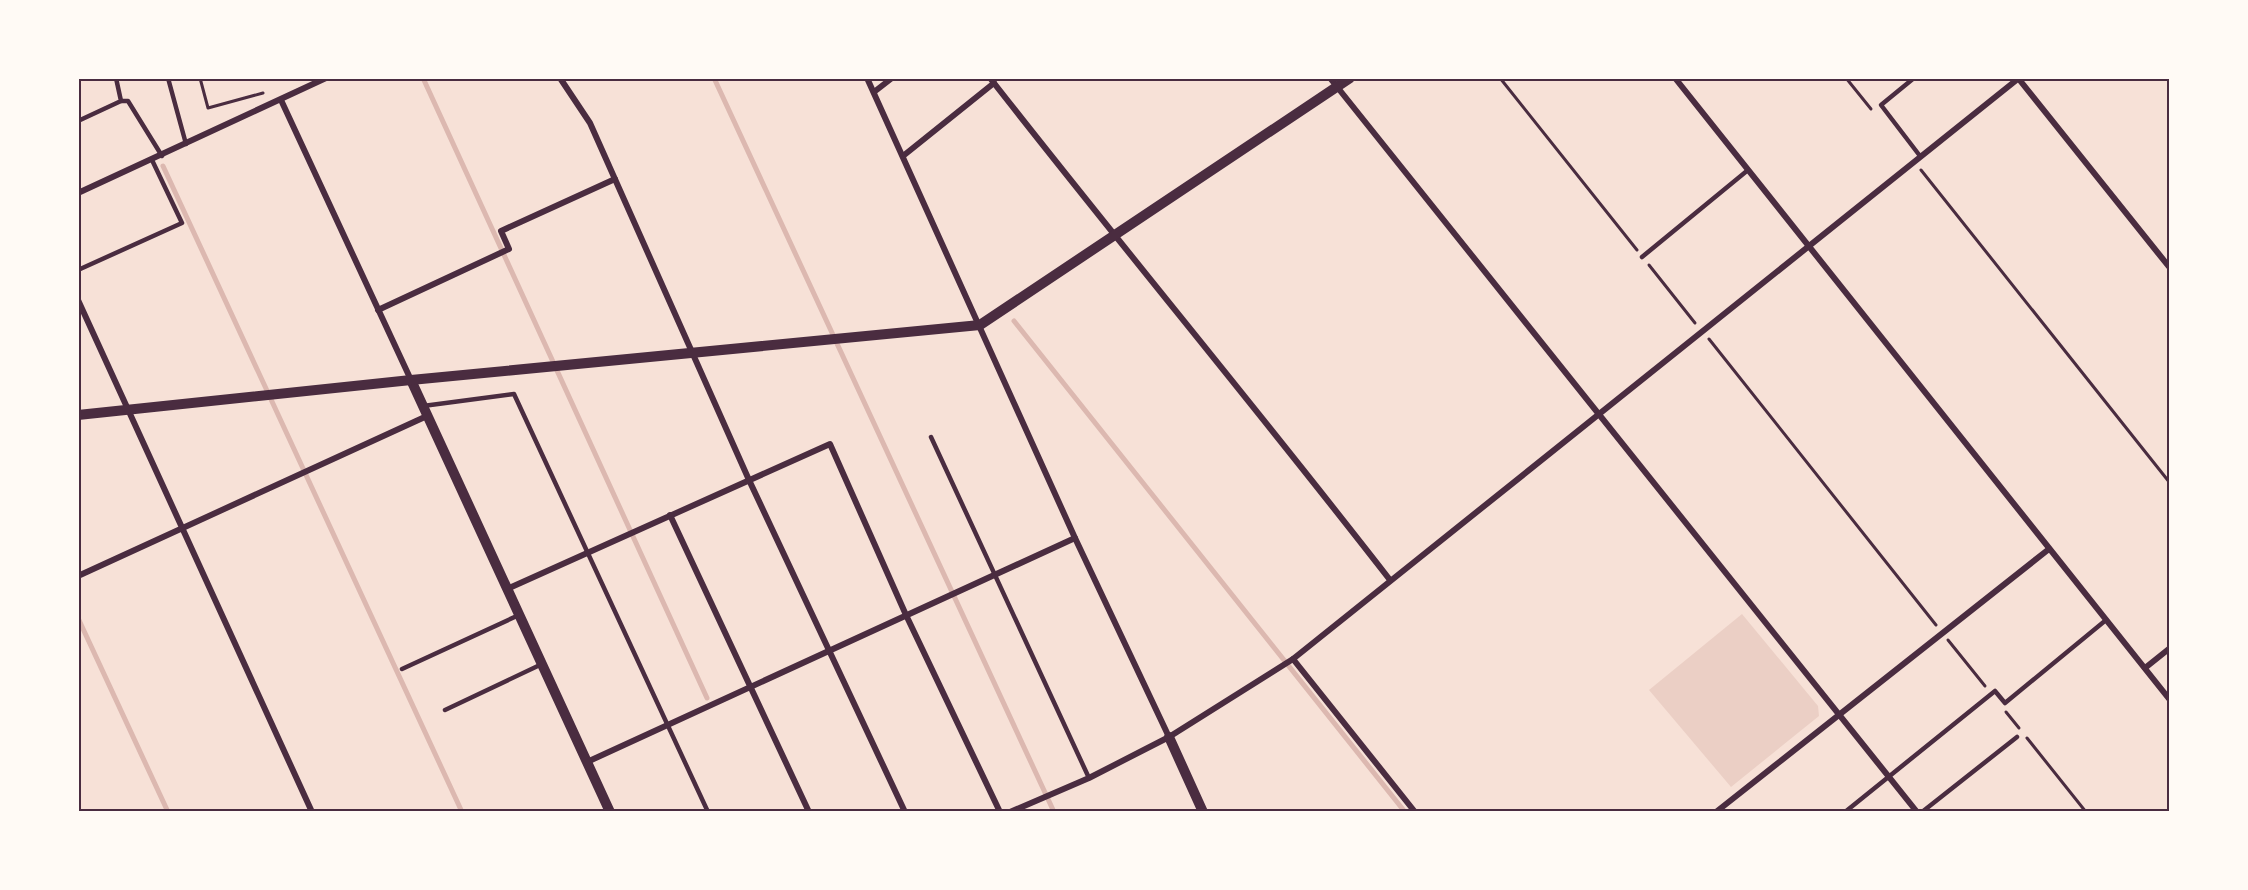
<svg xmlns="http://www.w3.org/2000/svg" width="2248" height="890" font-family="Figtree,sans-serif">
	<rect width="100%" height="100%" fill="#f7e1d7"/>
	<path fill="#ebcfc5" d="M1742,614l76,92 1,10 -88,71 -82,-97z"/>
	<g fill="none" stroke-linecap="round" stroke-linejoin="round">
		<g stroke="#dcb8b0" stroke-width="5">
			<path d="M423,78l284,620"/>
			<path d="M714,78l340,734"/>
			<path d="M163,166l299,646"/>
			<path d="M1014,321l391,491"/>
			<path d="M78,618l90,194"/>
		</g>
		<g stroke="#4a2c40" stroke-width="3">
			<path d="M200,78l8,30 55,-15"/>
			<path d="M1500,78l137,172"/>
			<path d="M1846,78l25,31"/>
			<path d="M1921,170l249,313"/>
			<path d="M1649,265l46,58"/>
			<path d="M1709,339l227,286"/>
			<path d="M1948,640l37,46"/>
			<path d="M2006,712l13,16"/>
			<path d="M2027,738l59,74"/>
		</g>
		<g stroke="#4a2c40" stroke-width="4.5">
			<path d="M168,78l18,66"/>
			<path d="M1914,78l-33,27 39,51"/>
			<path d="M121,101h7l34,55"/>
			<path d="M78,121l43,-20 -5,-23"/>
			<path d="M1642,257l106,-87"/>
			<path d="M78,270l104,-47 -30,-63"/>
			<path d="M423,406l91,-12 194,418"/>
			<path d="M931,437l158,341"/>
			<path d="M402,669l117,-54"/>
			<path d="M445,710l97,-46"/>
			<path d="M1845,812l150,-121 10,12 101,-83"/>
			<path d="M1922,812l95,-75"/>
		</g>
		<g stroke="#4a2c40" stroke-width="6">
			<path d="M560,78l30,45 159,357 156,332"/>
			<path d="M867,78l208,460 94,199"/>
			<path d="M990,78c132,169 269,333 400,502"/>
			<path d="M1330,78l587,734"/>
			<path d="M1675,78l495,622"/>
			<path d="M2018,78l152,190"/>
			<path d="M874,92l18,-14"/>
			<path d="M281,100l130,280"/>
			<path d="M903,156l91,-73"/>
			<path d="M78,193l248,-115"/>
			<path d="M78,300l234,512"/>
			<path d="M378,310l131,-61 -8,-18 114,-52"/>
			<path d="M670,515l139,297"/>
			<path d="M78,576l349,-160"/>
			<path d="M507,589l323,-145 76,171 94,197"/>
			<path d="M1293,659l122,153"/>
			<path d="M2145,668l25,-20"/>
			<path d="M587,762l488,-224"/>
			<path d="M1010,812l79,-34 80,-41 124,-78 726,-581"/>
			<path d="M1716,812l333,-263"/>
		</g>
		<g stroke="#4a2c40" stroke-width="10">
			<path d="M411,380l199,432"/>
			<path d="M78,415l333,-35 569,-55 370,-247"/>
			<path d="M1169,737l34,75"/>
		</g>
	</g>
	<rect width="2248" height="890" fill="none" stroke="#fffaf5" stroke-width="159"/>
	<rect x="80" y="80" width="2088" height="730" fill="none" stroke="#4a2c40" stroke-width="2"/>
</svg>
